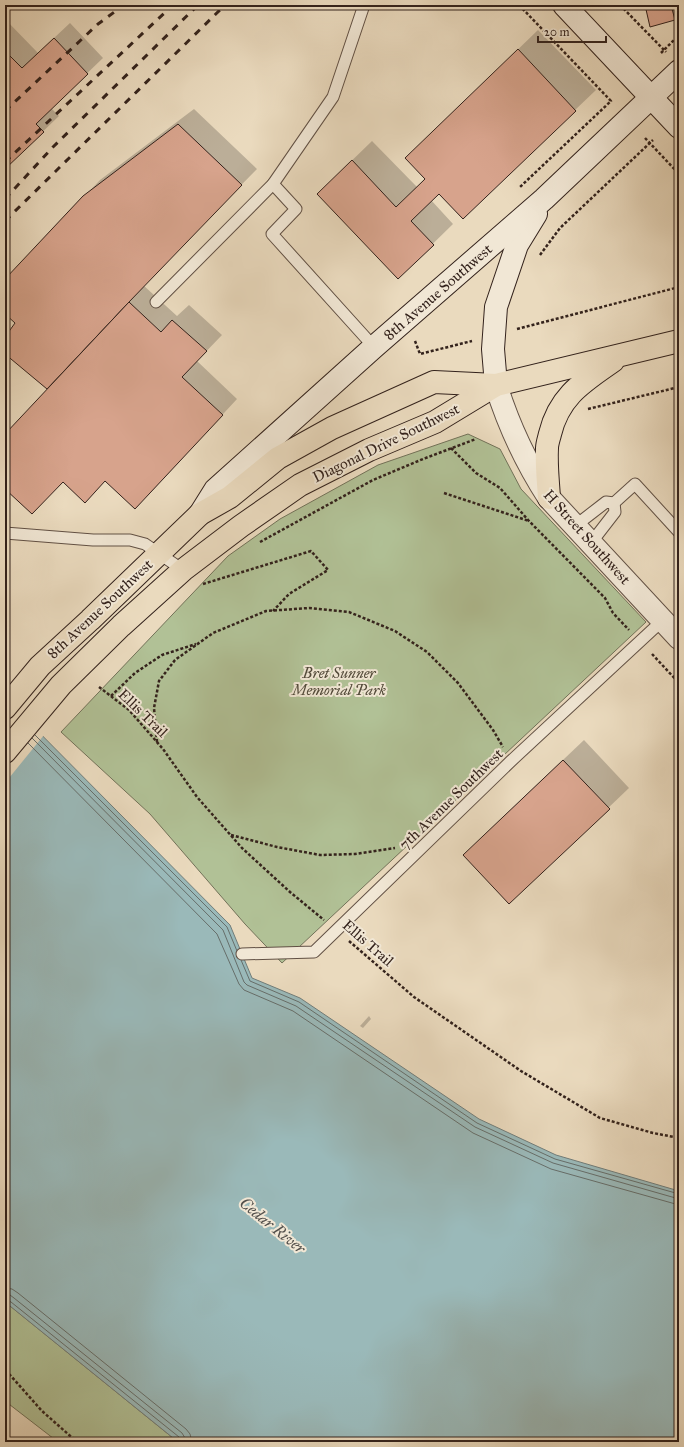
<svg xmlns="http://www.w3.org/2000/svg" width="684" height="1447" font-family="'IM FELL Great Primer',serif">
	<rect width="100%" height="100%" fill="#eadabe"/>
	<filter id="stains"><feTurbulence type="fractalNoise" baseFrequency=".005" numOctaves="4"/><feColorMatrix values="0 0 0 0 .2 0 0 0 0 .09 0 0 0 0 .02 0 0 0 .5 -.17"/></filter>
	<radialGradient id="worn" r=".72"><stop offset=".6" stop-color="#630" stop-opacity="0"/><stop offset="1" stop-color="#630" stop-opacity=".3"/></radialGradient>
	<g fill="#b1c196" stroke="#727259">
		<path d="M468,434l32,15 21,40 125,133 -364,341 -37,-39 -95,-110 -89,-82 167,-176 52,-37 98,-54z"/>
		<path d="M5,1302l4,3 169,137h-120l-53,-41z"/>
	</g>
	<path fill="#9ab9b9" stroke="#717d7a" d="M5,698l225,227 22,53 48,20 179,121 77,36 123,36v251h-501l-173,-140z"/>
	<path fill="#eadabe" d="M5,696l39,39 -39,48z"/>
	<g fill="#0003">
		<path d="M646,5h33v10l-5,5z"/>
		<path d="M5,19l33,34 32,-30 33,35 -52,50 8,8 -54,52z"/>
		<path d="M538,30l58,60 -133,127 -24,-24 -8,7 22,24 -55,54 -60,-104 34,-33 45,46 9,-9 -20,-20z"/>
		<path d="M194,109l63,60 -114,116 34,31 12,-11 33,30 -25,26 40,38 -86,93 -45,-12 -21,21 -22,-20 -58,7v-53l43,-46 -43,-36v-14l11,-16 -11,-10v-33l95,-100z"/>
		<path d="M584,740l45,48 -120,115 -25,-68z"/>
		<path d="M369,1016l2,3 -8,9 -3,-2z"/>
	</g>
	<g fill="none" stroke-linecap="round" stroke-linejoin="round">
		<g stroke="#666e6a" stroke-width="1">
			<path d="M35,735l192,192 10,24"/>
			<path d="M32,738l191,192 21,52 3,3 49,21 179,121 78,36 126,36"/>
			<path d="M28,743l189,191 22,50 5,6 49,21 180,122 78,36 128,36"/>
			<path d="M241,960l9,21 49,21 178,121 78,36 124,35"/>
			<path d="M5,1288l7,1 6,4 168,136 4,5 2,8"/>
			<path d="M5,1294l5,1 4,3 168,135 3,5 1,4"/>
			<path d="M5,1299l6,3 168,135 2,5"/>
		</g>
	</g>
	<g fill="#d7a38c" stroke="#33221c">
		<path d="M645,5h26l4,15 -25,7z"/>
		<path d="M54,38l34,36 -52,50 8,8 -39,37v-118l17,17z"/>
		<path d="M518,49l58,62 -113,108 -24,-25 -28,27 23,24 -36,34 -81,-85 35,-34 44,47 29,-28 -20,-21z"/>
		<path d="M178,124l64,61 -113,117 -82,87 -42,-35v-17l10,-14 -10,-9v-35l78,-83z"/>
		<path d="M129,302l32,30 11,-12 35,31 -25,26 41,38 -88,94 -30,-28 -20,22 -22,-21 -31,32 -27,-25v-55z"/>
		<path d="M563,760l47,49 -101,95 -46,-49z"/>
	</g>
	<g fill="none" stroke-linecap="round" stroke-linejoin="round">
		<g stroke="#615044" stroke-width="13">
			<g id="lane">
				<path d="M273,184l23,25 -24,25 102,113"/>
				<path d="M156,302l117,-118 60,-87 31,-92"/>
				<path d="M614,503l21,-19 44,48"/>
				<path d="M575,526l31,-24 8,1"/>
				<path d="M5,533l88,7h37l15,4 38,26"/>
				<path d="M591,543l24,-31 -1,-9"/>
				<path d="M242,954l72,-2 197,-191 152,-141"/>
			</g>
		</g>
		<g stroke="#615044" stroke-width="24">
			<path id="street" d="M496,385c13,42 29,76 53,113l130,140"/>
		</g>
		<g stroke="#33221c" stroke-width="24">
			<g id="secondary">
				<path d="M564,5l115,122"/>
				<path d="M496,385l-3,-36 3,-42 21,-62 19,-31"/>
				<path d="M200,514l15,-24 159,-143 170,-148 135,-128"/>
			</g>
		</g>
		<g stroke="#33221c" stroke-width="24">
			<g id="primary">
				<path d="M549,498c-1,-17 -3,-33 -2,-50 0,-4 2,-10 3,-14 9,-38 33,-52 63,-73"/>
				<path d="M5,708l35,-42 50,-46 110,-106 30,-17 48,-39 54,-30 102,-46 62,3"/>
				<path d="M5,752l56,-67 60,-59 62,-56 58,-44 59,-41 69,-35 66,-28 61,-37 183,-44"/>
			</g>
		</g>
		<g stroke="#33221c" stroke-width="2.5" stroke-dasharray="3 2" stroke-linecap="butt">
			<path d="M519,5l92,96 -91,86"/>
			<path d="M620,5l46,47"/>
			<path d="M661,53l18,-18"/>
			<path d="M645,138l34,36"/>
			<path d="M540,255l20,-27 93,-88"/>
			<path d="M517,329l162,-42"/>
			<path d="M415,341l5,13 52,-13"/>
			<path d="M588,409l91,-22"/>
			<path d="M451,448l25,25 24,15 29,33 76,77 8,15 16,17"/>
			<path d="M444,493l85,28"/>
			<path d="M260,542l113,-62 50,-21 53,-20"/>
			<path d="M203,584l108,-33 17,19 -39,24 -16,17"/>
			<path d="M652,654l27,29"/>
			<path d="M99,687l30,23 34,39 34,48 45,51 48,44 34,28"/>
			<path d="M111,696l24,-23 27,-18 34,-11"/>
			<path d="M157,742l-3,-34 5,-27 16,-21 38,-27 53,-22 43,-3 40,4 46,19 32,21 31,31 35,47 10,17"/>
			<path d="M5,778l4,-4"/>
			<path d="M231,835l46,12 43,8 35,-1 40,-6"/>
			<path d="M349,941l65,56 107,74 79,47 53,15 26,5"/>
			<path d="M5,1371l5,4 32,36 35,31"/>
		</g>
		<use href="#lane" stroke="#f1e7d5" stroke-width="11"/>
		<use href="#street" stroke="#f1e7d5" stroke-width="22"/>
		<use href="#secondary" stroke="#f1e7d5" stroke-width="22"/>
		<use href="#primary" stroke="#eadabe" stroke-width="22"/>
		<g stroke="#33221c" stroke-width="3" stroke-dasharray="7 7" stroke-linecap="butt">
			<path d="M5,111l93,-87 26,-19"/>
			<path d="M5,162l168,-157"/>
			<path d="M5,199l48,-52 145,-142"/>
			<path d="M5,221l220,-216"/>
		</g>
	</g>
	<g text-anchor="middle" stroke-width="4" stroke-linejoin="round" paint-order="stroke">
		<g font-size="15" fill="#33221c" stroke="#f1e7d5">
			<text transform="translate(438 292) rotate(-41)" y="5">8th Avenue Southwest</text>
			<text transform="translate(386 443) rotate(-26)" y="5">Diagonal Drive Southwest</text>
			<text transform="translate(587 537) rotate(48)" y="5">H Street Southwest</text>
			<text transform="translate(100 609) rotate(-43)" y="5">8th Avenue Southwest</text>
			<text transform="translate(143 713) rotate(44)" y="5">Ellis Trail</text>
			<text transform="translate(451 799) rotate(-44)" y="5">7th Avenue Southwest</text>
			<text transform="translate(368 943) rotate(41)" y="5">Ellis Trail</text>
		</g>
		<g font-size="15" font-style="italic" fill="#524a3a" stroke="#f1e7d5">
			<text x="339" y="678">Bret Sunner<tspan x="339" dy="17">Memorial Park</tspan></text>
		</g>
		<g font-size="16" font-style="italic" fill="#524f4b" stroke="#f1e7d5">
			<text transform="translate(273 1225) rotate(39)" y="6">Cedar River</text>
		</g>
	</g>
	<rect width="684" height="1447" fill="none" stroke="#eadabe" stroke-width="20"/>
	<rect x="6" y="6" width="672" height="1435" fill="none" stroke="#33221c" stroke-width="2"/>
	<rect x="10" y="10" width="664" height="1427" fill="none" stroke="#33221c"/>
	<path d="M538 36v6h68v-6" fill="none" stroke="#33221c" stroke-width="2"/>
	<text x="544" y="36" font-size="12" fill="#33221c" stroke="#f1e7d5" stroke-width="3" paint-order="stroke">20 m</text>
	<rect width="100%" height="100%" filter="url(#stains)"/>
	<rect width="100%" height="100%" fill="url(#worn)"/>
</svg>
